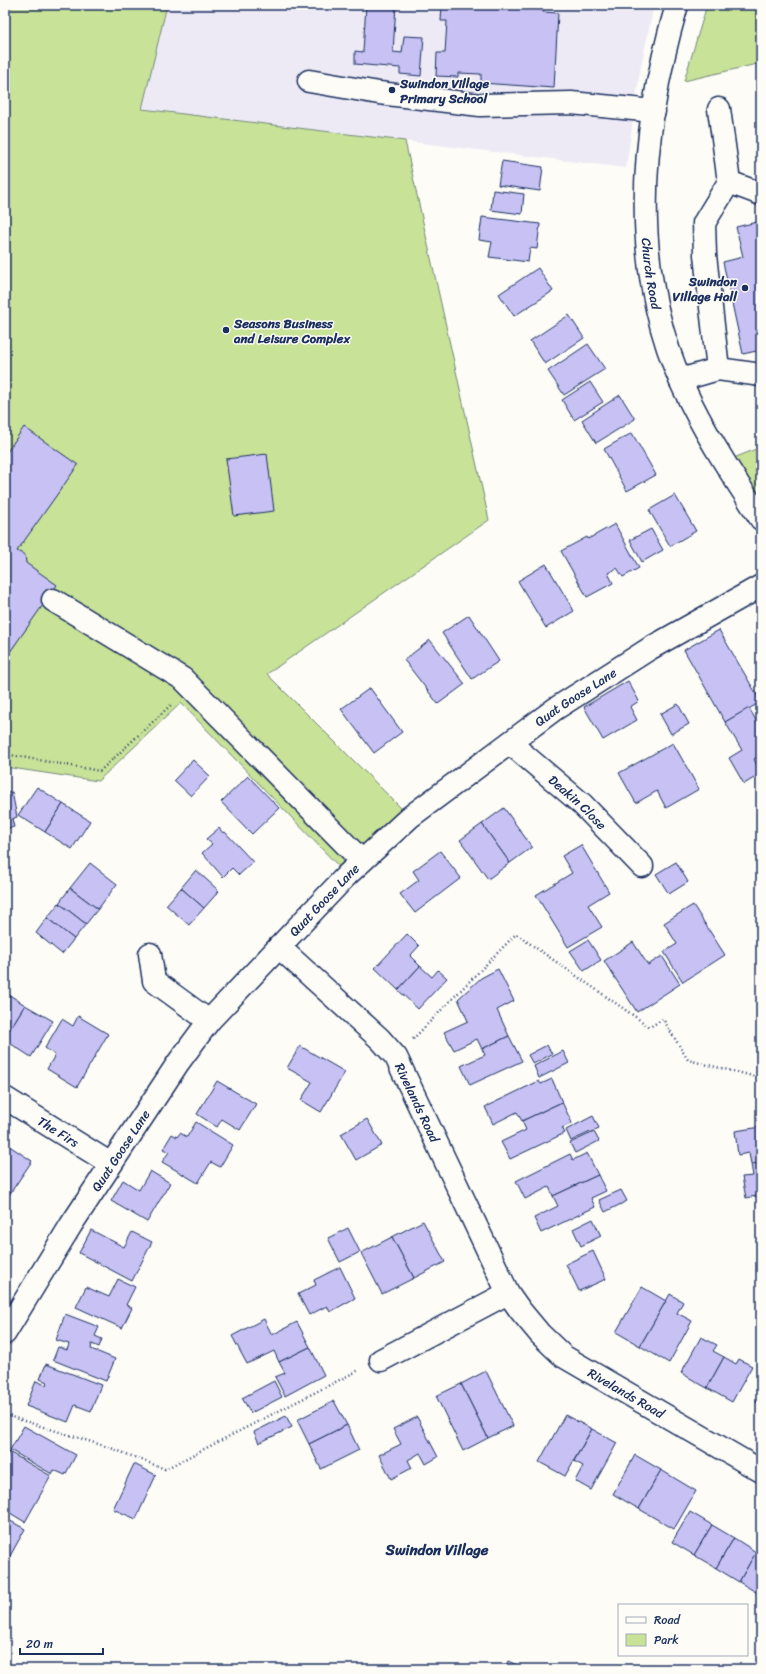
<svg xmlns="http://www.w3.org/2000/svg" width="766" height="1674" font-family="Sriracha,sans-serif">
	<rect width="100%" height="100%" fill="#fdfcf7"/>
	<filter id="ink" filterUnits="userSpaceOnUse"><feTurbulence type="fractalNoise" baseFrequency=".025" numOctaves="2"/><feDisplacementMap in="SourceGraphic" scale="8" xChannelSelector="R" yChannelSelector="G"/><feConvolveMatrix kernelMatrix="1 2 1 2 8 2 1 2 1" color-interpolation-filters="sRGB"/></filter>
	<g filter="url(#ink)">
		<path fill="#edeaf6" d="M167,5h487l-14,66 -14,97 -484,-59z"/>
		<g fill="#c8e298" stroke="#72887b">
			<path d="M5,5h162l-25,104 263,32 84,379 -222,154 143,143 -63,58 -166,-172 -83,78 -93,-14z"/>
			<path d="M707,5h54v78l-4,-19 -73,17z"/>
			<path d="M761,447v72l-37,-57z"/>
		</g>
		<g fill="#c7c1f4" stroke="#1b2f5e">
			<path d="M366,5h30l-3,47 9,1 2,-17 20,1 -3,39 -21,-2v-6l-45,-4v-13l8,1z"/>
			<path d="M442,5h101v7l15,1 -4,75 -73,-5v-9l-23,-1v4l-22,-1 1,-23h8l2,-32h-6z"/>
			<path d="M502,161l41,6 -3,24 -42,-6z"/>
			<path d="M493,190l31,4 -2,20 -31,-4z"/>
			<path d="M482,217l58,7 -3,25 -7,-1 -2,14 -39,-5 3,-15 -13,-2z"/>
			<path d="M761,221v129l-18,4 -20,-92 20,-5 -7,-30z"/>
			<path d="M538,268l15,23 -39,25 -15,-22z"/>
			<path d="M569,315l15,23 -39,26 -15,-23z"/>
			<path d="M588,344l17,25 -41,26 -16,-24z"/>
			<path d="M590,382l13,20 -29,18 -12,-20z"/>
			<path d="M620,395l15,24 -39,24 -14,-23z"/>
			<path d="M24,427l54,38 -61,86 8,4 1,8 31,22 -52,74v-204z"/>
			<path d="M632,433l24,42 -29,16 -23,-42z"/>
			<path d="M267,454l7,57 -40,5 -8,-57z"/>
			<path d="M675,495l21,36 -26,15 -21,-36z"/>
			<path d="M615,524l24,44 -16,9 -6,-9 -9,5 5,10 -26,14 -26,-46 26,-14 1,2z"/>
			<path d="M651,529l12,21 -21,12 -12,-22z"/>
			<path d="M546,564l28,47 -28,17 -28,-47z"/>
			<path d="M469,615l30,46 -27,18 -30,-46z"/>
			<path d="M719,630l42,72 -36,20 -41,-72z"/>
			<path d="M430,640l35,44 -27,20 -34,-44z"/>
			<path d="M628,681l11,20 -9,6 7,13 -34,20 -19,-33z"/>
			<path d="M370,688l32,44 -28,21 -33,-44z"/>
			<path d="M678,704l11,20 -18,10 -11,-20z"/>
			<path d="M749,708l12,21v26l-7,4 7,15 -17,10 -15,-26 13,-8 -17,-28z"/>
			<path d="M673,743l26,46 -33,19 -9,-17 -21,12 -17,-30z"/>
			<path d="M193,760l17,16 -19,20 -17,-16z"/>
			<path d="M248,776l31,32 -27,26 -31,-32z"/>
			<path d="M37,787l26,17 -18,28 -27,-17z"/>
			<path d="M12,792l5,25 -5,2 2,8 -9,2v-35z"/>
			<path d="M63,804l27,17 -18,28 -27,-17z"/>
			<path d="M504,808l28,39 -22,16 -28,-39z"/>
			<path d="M482,824l28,39 -22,16 -28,-39z"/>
			<path d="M219,828l4,5 2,-1 28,30 -14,13 -7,-7 -9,9 -21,-24 10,-9 -6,-5z"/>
			<path d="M581,845l28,47 -21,13 14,22 -34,20 -32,-52 36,-22 -10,-17z"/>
			<path d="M440,851l21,27 -46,35 -15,-19 19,-14 -6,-9z"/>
			<path d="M676,862l12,20 -19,12 -13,-20z"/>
			<path d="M90,863l27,21 -19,25 -28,-21z"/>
			<path d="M196,870l23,21 -15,17 -23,-20z"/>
			<path d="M70,888l28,21 -12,15 -27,-21z"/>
			<path d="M181,888l23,20 -15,17 -23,-20z"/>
			<path d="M59,903l27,21 -12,15 -27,-21z"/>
			<path d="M693,905l32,50 -42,27 -19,-30 13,-8 -13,-21z"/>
			<path d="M47,918l27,21 -12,15 -26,-21z"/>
			<path d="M407,934l12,12 -9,10 10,10 -22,24 -23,-22z"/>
			<path d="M588,940l13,20 -17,11 -14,-20z"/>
			<path d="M633,942l15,23 14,-9 18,28 -43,28 -33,-51z"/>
			<path d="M420,966l12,11 6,-7 9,8 -29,31 -20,-19z"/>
			<path d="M498,969l16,32 -17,9 12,26 -27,13 -5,-10 -23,11 -10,-18 24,-11 -10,-22 23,-21z"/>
			<path d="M5,992l20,13 -20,32z"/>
			<path d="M25,1005l28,16 -22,36 -26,-17v-3z"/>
			<path d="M78,1016l30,18 -31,53 -30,-18 8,-14 -10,-7 17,-29 11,7z"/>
			<path d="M509,1036l13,25 -52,24 -9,-19 24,-11 -3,-6z"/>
			<path d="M547,1045l5,9 -19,10 -5,-9z"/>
			<path d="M300,1046l45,26 -24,40 -20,-12 11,-18 -25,-14z"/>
			<path d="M563,1051l6,12 -30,15 -5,-12z"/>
			<path d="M552,1079l10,23 -40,19 -5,-9 -24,12 -8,-17 54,-26 2,3z"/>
			<path d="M217,1081l39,23 -16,26 -18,-11 -5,8 -20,-13z"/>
			<path d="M562,1102l10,21 -10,5 3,5 -55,26 -9,-17 25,-12 -4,-9z"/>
			<path d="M593,1116l6,12 -28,13 -5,-11z"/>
			<path d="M367,1119l15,26 -26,15 -15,-26z"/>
			<path d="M196,1122l37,23 -13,22 -9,-5 -13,21 -36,-21 7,-10 -6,-3 9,-15 5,3 3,-4 7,4z"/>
			<path d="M761,1127v36l-10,1 -2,-11 -11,2 -3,-24z"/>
			<path d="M594,1132l5,9 -24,12 -5,-10z"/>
			<path d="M5,1143l27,18 -25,37 -2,-1z"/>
			<path d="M587,1153l11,22 -45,21 -4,-9 -24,12 -9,-18 54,-27 3,6z"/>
			<path d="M761,1163v32l-15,3 -4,-21 11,-1 -2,-12z"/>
			<path d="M150,1171l20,12 -23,39 -36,-21 12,-21 16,10z"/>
			<path d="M598,1175l8,16 -15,7 4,9 -54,26 -7,-15 24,-12 -5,-10z"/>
			<path d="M621,1190l6,11 -22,11 -6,-12z"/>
			<path d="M593,1219l8,17 -20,10 -8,-17z"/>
			<path d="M423,1221l22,41 -31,16 -22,-41z"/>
			<path d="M348,1228l12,24 -20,10 -12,-24z"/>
			<path d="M91,1230l33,17 8,-15 20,10 -20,39 -53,-28z"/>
			<path d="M392,1237l22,41 -32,16 -21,-41z"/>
			<path d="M593,1251l13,28 -27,12 -13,-27z"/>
			<path d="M340,1267l15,31 -25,14 -3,-6 -18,9 -11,-21 18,-9 -2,-5z"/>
			<path d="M118,1279l17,8 -9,18 6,3 -10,20 -46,-21 10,-20 23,10z"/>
			<path d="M642,1287l24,14 -26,45 -24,-14z"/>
			<path d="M670,1294l13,8 -6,11 15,8 -23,42 -29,-17z"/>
			<path d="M65,1314l34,13 -4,9 7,3 -3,8 -7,-3 -1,5 24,10 -9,22 -53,-21 5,-13 9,3 2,-6 -13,-4z"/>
			<path d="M264,1319l8,16 25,-13 13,25 -31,15 -5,-11 -27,13 -15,-28z"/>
			<path d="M701,1337l16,8 -4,6 11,6 -17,31 -26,-15z"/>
			<path d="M310,1347l14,28 -39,21 -10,-19 10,-4 -6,-11z"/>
			<path d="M724,1357l12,7 3,-5 13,7 -20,36 -25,-14z"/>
			<path d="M46,1364l55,21 -10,26 -16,-6 -7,17 -42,-16 10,-25 10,4 1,-3 -7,-3z"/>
			<path d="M486,1371l27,55 -25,12 -27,-54z"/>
			<path d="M274,1381l8,16 -31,16 -9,-15z"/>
			<path d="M461,1384l27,54 -25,13 -27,-55z"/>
			<path d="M761,1393v12l-5,-3z"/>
			<path d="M334,1401l13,24 -38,19 -12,-24z"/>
			<path d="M565,1415l27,14 -27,47 -26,-14z"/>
			<path d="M286,1416l6,11 -33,16 -5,-11z"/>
			<path d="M417,1417l21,40 -12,7 -6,-11 -12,7 4,8 -21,11 -12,-24 22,-11 -8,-15z"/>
			<path d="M347,1425l12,25 -38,19 -12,-25z"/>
			<path d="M24,1426l52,29 -11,20 -11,-5 -2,4 -42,-24z"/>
			<path d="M592,1429l25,14 -26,47 -16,-9 8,-15 -9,-5z"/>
			<path d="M9,1452l42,24 -26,46 -20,-12v-50z"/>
			<path d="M635,1455l26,15 -22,39 -26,-15z"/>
			<path d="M134,1464l22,11 -20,44 -23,-10z"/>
			<path d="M661,1470l35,21 -22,38 -35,-20z"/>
			<path d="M690,1512l22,13 -18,30 -22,-13z"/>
			<path d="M5,1518l20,11 -15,27 -5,-2z"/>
			<path d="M712,1525l22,13 -18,30 -22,-13z"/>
			<path d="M734,1538l22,14 -17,30 -23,-14z"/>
			<path d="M756,1552l5,3v40l-22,-13z"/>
			<path d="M508,1661l18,8h-21z"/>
		</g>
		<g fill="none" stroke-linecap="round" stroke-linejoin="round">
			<g stroke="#1b2f5e" stroke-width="25">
				<g id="minor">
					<path id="s1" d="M677,5c-38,130 -50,273 14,398 20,40 45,78 70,116"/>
					<path d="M309,81l70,12 101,12 91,-2 83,8"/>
					<path d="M729,182l32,12"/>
					<path d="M718,369l-13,-114 -1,-32 25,-41 -10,-73"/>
					<path d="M680,380l38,-11 43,6"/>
					<path d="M53,600l130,79 179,182"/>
					<path id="s2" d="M510,743l72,61 60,62"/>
					<path id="s3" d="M279,947l101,92 16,18 112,236 12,17 20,24 23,22 198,115"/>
					<path d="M150,954l4,27 55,40"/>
					<path id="s4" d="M5,1098l106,66"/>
					<path id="s5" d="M5,1333l66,-108 107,-162 31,-42 138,-146 63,-58 145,-108 94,-60 112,-63"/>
					<path d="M381,1360l127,-67"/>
				</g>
			</g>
			<g stroke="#1b2f5e" stroke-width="2.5" stroke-dasharray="1 3" stroke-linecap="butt">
				<path d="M5,754l95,17 72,-67"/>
				<path d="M413,1039l103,-105 134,93 13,-8 25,41 73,18"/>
				<path d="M5,1415l106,33 54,21 194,-99"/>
			</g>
			<use href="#minor" stroke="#fdfcf7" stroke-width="22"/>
		</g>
	</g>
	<g fill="#1b2f5e" stroke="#fdfcf7" stroke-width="1.5">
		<circle cx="392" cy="90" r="4"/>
		<circle cx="745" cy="288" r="4"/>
		<circle cx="226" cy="330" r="4"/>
	</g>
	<g text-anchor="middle" stroke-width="3" stroke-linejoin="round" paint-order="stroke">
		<g font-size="13" font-weight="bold" fill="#1b2f5e" stroke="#fdfcf7" text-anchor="start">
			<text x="400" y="88">Swindon Village<tspan x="400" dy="15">Primary School</tspan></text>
			<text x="737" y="286" text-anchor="end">Swindon<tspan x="737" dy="15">Village Hall</tspan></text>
			<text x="234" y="328">Seasons Business<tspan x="234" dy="15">and Leisure Complex</tspan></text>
		</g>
		<g font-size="13" fill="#1b2f5e" stroke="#fdfcf7">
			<text dy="5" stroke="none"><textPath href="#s1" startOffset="272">Church Road</textPath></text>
			<text dy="5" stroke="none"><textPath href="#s5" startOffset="864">Quat Goose Lane</textPath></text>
			<text dy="5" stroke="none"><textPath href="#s2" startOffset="90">Deakin Close</textPath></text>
			<text dy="5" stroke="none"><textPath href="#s5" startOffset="540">Quat Goose Lane</textPath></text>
			<text dy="5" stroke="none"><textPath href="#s3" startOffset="211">Rivelands Road</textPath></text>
			<text dy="5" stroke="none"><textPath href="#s4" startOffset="63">The Firs</textPath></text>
			<text dy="5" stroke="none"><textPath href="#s5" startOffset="216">Quat Goose Lane</textPath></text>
			<text dy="5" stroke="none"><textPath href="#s3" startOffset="579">Rivelands Road</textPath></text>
		</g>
		<g font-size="15" font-weight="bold" fill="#1b2f5e" stroke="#fdfcf7">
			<text x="437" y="1555">Swindon Village</text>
		</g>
	</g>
	<rect width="766" height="1674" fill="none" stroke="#fdfcf7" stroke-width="20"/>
	<rect x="10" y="10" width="746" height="1654" fill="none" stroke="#1b2f5e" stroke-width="1.5" filter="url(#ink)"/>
	<rect x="618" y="1604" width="130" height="52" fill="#fdfcf7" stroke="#a3aaba"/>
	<rect x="626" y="1617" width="20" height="6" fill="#fdfcf7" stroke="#a3aaba"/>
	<text x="654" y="1624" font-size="12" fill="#1b2f5e">Road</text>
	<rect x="626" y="1634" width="20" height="12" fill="#c8e298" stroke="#a3aaba"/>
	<text x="654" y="1644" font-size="12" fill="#1b2f5e">Park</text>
	<path d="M20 1648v6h83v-6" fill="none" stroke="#1b2f5e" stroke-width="2"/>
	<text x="26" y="1648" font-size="12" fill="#1b2f5e" stroke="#fdfcf7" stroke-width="3" paint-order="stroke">20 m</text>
</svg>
